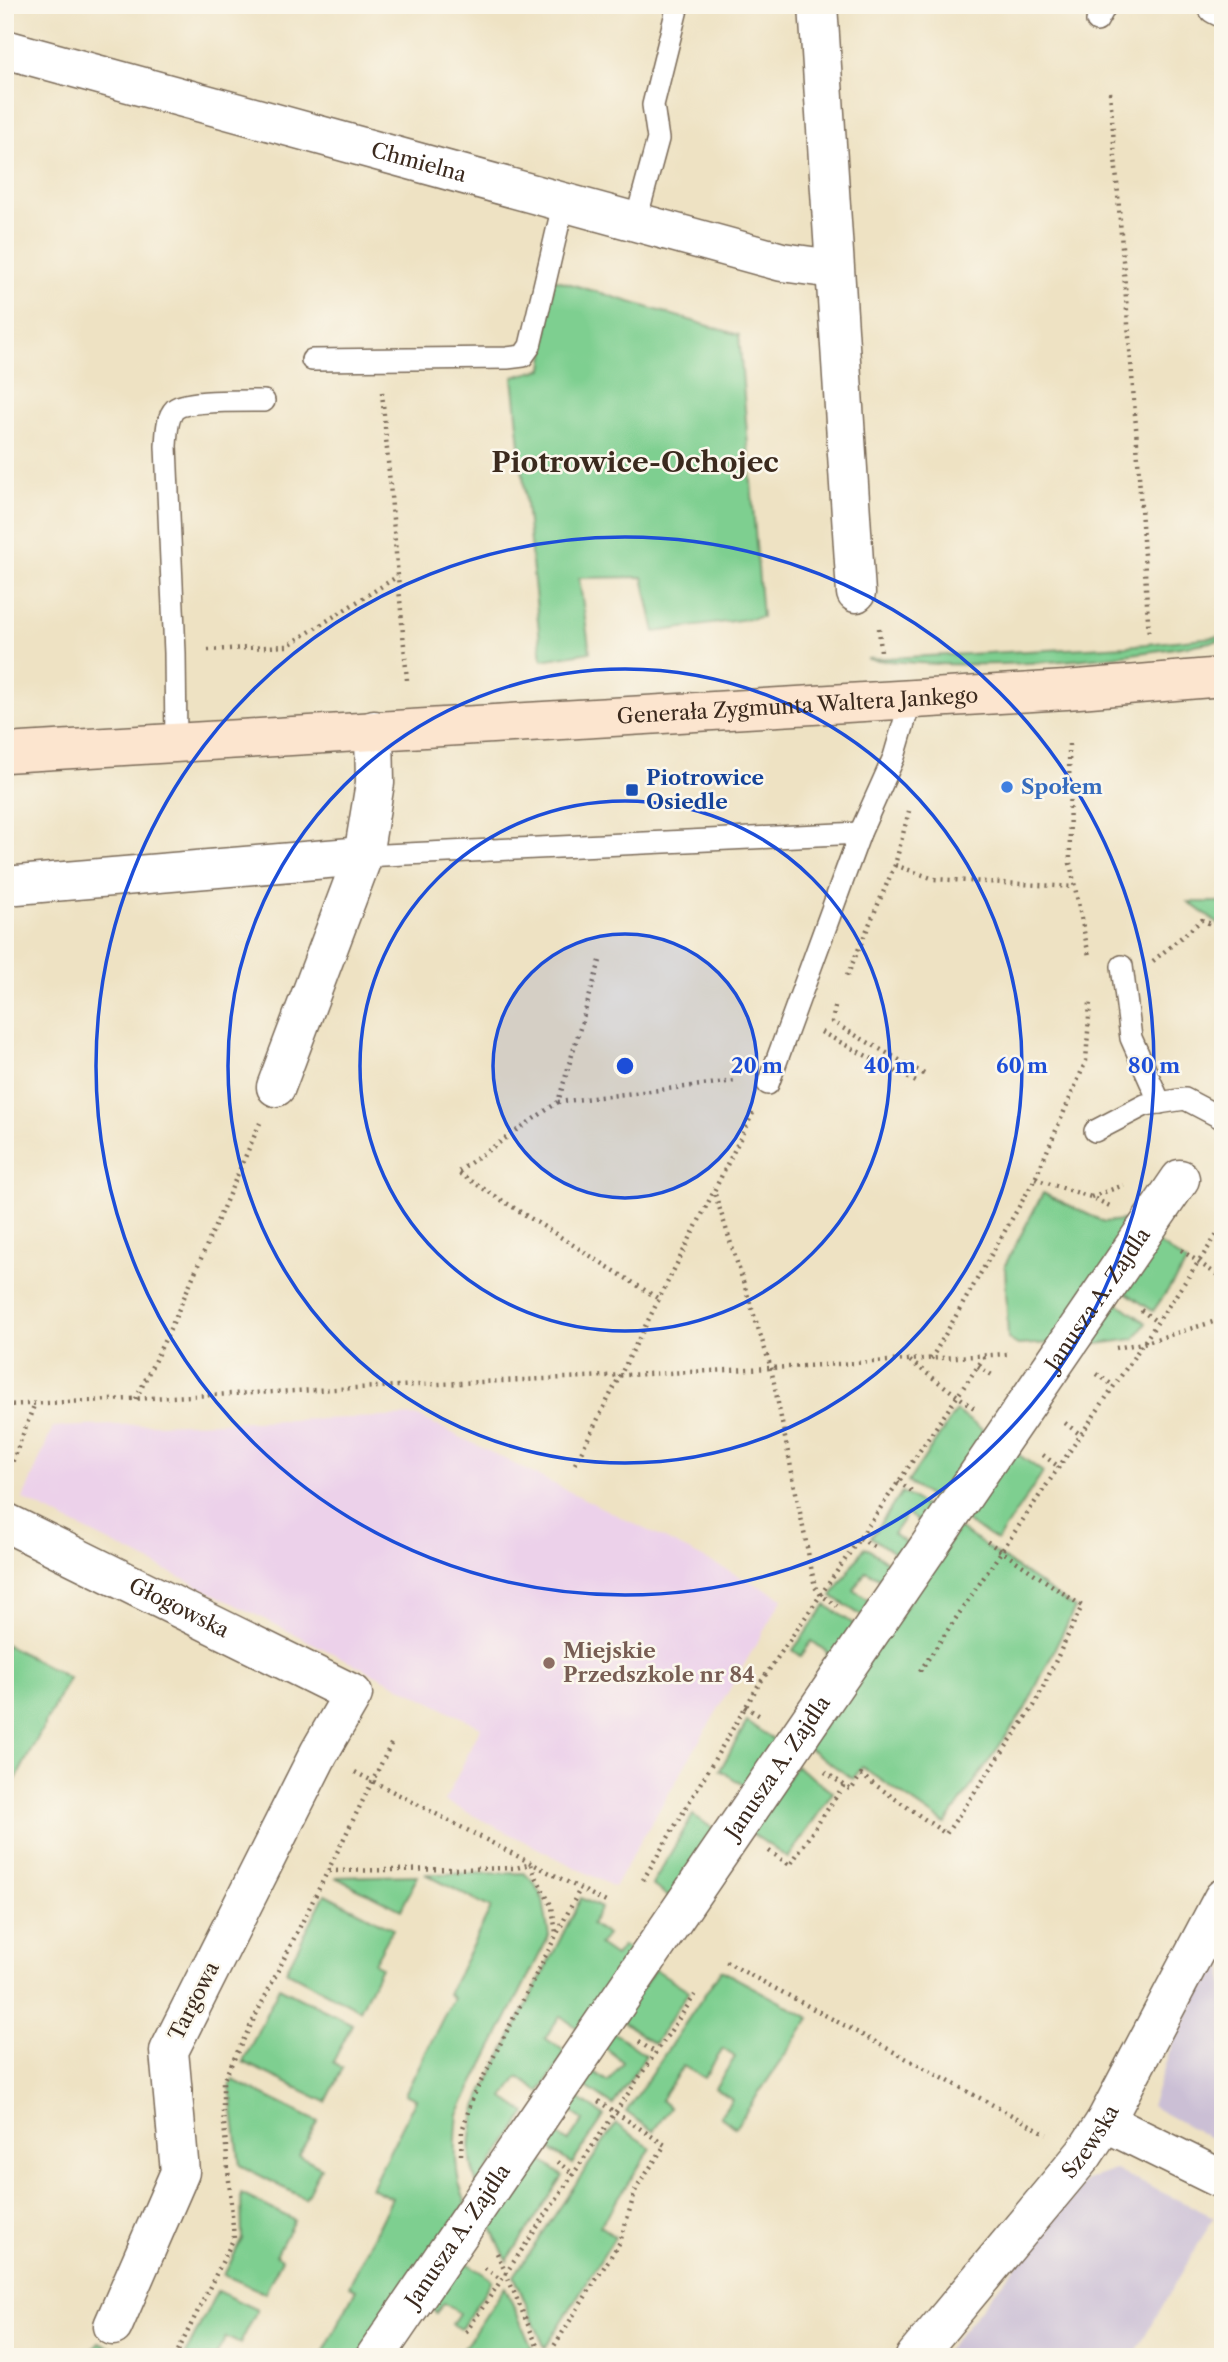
<svg xmlns="http://www.w3.org/2000/svg" width="1228" height="2362" font-family="'Libre Caslon Text',serif">
	<rect width="100%" height="100%" fill="#fbf7ec"/>
	<filter id="ink" filterUnits="userSpaceOnUse"><feTurbulence type="fractalNoise" baseFrequency=".0143" numOctaves="2"/><feDisplacementMap in="SourceGraphic" scale="14" xChannelSelector="R" yChannelSelector="G"/><feConvolveMatrix kernelMatrix="1 2 1 2 8 2 1 2 1" color-interpolation-filters="sRGB"/></filter>
	<filter id="wash" filterUnits="userSpaceOnUse"><feTurbulence type="fractalNoise" baseFrequency=".00686" numOctaves="4" result="noise"/><feDisplacementMap in="SourceGraphic" scale="28" xChannelSelector="R" yChannelSelector="G"/><feGaussianBlur stdDeviation="1.57" result="paint"/><feColorMatrix in="noise" values="0 0 0 0 0 0 0 0 0 0 0 0 0 0 0 0 0 1.4 0 .05"/><feComposite in="paint" operator="in"/></filter>
	<g filter="url(#wash)">
		<rect width="100%" height="100%" fill="#eee2c3"/>
		<path fill="#ecd1ea" d="M418,1416l365,182 -169,289 -169,-86 36,-74 -458,-228 30,-72z"/>
		<g fill="#cbbfd5">
			<path d="M1223,1947v198l-72,-39 22,-64z"/>
			<path d="M1115,2170l99,47 -81,140h-192l146,-177z"/>
		</g>
		<g fill="#7ecf90" stroke="#5c7c57" stroke-width="2">
			<path d="M554,279l185,56 23,282 -107,15 -12,-55 -64,1 11,74 -48,8 -29,-283 30,-8z"/>
			<path d="M1223,636v4c-117,21 -238,32 -356,19l260,-13z"/>
			<path d="M1188,902h35v25z"/>
			<path d="M1043,1193l61,29 19,-2 10,7 -80,116 -35,2 -10,-6 -3,-74z"/>
			<path d="M1155,1241l32,22 -34,48 -31,-21z"/>
			<path d="M1115,1301l31,22 -12,16 -51,7z"/>
			<path d="M956,1411l34,24 -48,70 -34,-23z"/>
			<path d="M1012,1450l31,22 -46,69 -33,-21z"/>
			<path d="M902,1492l34,21 -9,14 -20,-13 -14,20 20,13 -9,13 -33,-23z"/>
			<path d="M959,1528l116,80 -50,101 -80,115 -83,-57 -9,12 -45,-31z"/>
			<path d="M865,1547l33,22 -10,14 -22,-12 -12,19 20,14 -9,14 -33,-22z"/>
			<path d="M826,1605l32,22 -31,46 -8,-5 9,-15 -16,-12 -11,15 -8,-6z"/>
			<path d="M5,1644l64,34 -64,122z"/>
			<path d="M747,1722l32,21 -31,45 -28,-18z"/>
			<path d="M796,1766l37,26 -45,66 -38,-26z"/>
			<path d="M693,1815l25,17 -46,67 -20,-14z"/>
			<path d="M524,1873l10,9 9,18 6,36 -91,178c-3,29 -5,62 8,89l-105,154h-40l35,-68 -7,-3 43,-88 -21,-10 45,-89 -11,-5 48,-96 -5,-4 43,-86 -66,-34z"/>
			<path d="M418,1875l-17,35 -66,-33z"/>
			<path d="M325,1894l68,35 -19,34 7,4 -21,43 -74,-39z"/>
			<path d="M581,1898l20,10 -10,16 16,11 -8,10 16,11 8,-10 11,7 -52,78 -22,-15 -15,22 21,14 -26,40 -22,-15 -14,21 22,15 -49,72c-11,-31 -7,-53 2,-85z"/>
			<path d="M655,1969l34,22 -35,53 -33,-24z"/>
			<path d="M721,1970l89,48 -75,110 -15,-12 12,-17 -17,-11 20,-31 -12,-8 -19,29 -21,-12 -22,34 9,8 -17,23 -27,-19z"/>
			<path d="M279,1987l73,37 -19,38 10,6 -17,34 -83,-40z"/>
			<path d="M613,2032l33,23 -33,50 -34,-23 9,-14 20,14 15,-20 -20,-16z"/>
			<path d="M233,2080l85,42 -19,33 22,12 -16,32 -65,-34 -10,-78z"/>
			<path d="M571,2093l33,23 -32,48 -34,-23 10,-13 20,14 15,-22 -20,-14z"/>
			<path d="M616,2124l35,24 -51,78 15,11 -70,111 -31,-72z"/>
			<path d="M531,2153l32,23 -56,85 -20,-44z"/>
			<path d="M241,2194l53,26 -18,35 6,4 -17,34 -41,-18 18,-36z"/>
			<path d="M460,2258l32,22 -31,49 -9,-5 7,-11 -15,-10 -8,10 -8,-7z"/>
			<path d="M505,2287l31,70h-78z"/>
			<path d="M217,2291l40,19 -17,34 -14,-7 -11,20h-31z"/>
			<path d="M99,2342l30,15h-44z"/>
		</g>
	</g>
	<g filter="url(#ink)">
		<g fill="none" stroke-linecap="round" stroke-linejoin="round">
			<g stroke="#7a6a58" stroke-width="24">
				<g id="lane">
					<path d="M1097,21l9,-16"/>
					<path d="M636,220l22,-81 -5,-34 25,-100"/>
					<path d="M312,360l195,-2 16,-2 7,-10 34,-145"/>
					<path d="M176,743l-1,-90 -9,-207c1,-11 0,-28 9,-37 11,-9 72,-8 89,-8"/>
					<path d="M363,856l497,-23"/>
					<path d="M1122,966l9,72 29,65"/>
					<path d="M768,1084l92,-251 34,-76 17,-58"/>
					<path d="M1095,1131l50,-26 40,-6 38,20"/>
				</g>
			</g>
			<g stroke="#7a6a58" stroke-width="41">
				<g id="street">
					<path d="M818,5l38,588"/>
					<path d="M1217,5l6,3"/>
					<path id="s1" d="M5,49l777,213 51,7"/>
					<path d="M5,886l358,-30"/>
					<path d="M276,1087l87,-231 12,-73 -1,-53"/>
					<path id="s2" d="M5,1522l348,172 -34,59 -150,298 11,121 -67,154"/>
					<path d="M1105,2122l118,58"/>
					<path id="s3" d="M375,2357l805,-1178"/>
					<path id="s4" d="M915,2357l169,-203 21,-32 118,-224"/>
				</g>
			</g>
			<g stroke="#7a6a58" stroke-width="41">
				<g id="secondary">
					<path id="s5" d="M5,753l1061,-63 157,-13"/>
				</g>
			</g>
			<g stroke="#7a6a58" stroke-width="4.5" stroke-dasharray="2 5" stroke-linecap="butt">
				<path d="M1110,92l26,335 13,209"/>
				<path d="M382,392l25,288"/>
				<path d="M879,628l2,24"/>
				<path d="M208,650l79,-4 111,-70"/>
				<path d="M1069,744l1,119 19,93"/>
				<path d="M895,865l39,14 140,8"/>
				<path d="M600,961l-42,141 -101,70 202,127"/>
				<path d="M1153,961l49,-41 21,10"/>
				<path d="M847,976l48,-111 14,-54"/>
				<path d="M835,1007l-3,15 92,52"/>
				<path d="M821,1032l99,52"/>
				<path d="M558,1102l177,-21"/>
				<path d="M753,1113l-39,78 57,177 44,219 6,8 16,11"/>
				<path d="M1035,1179l56,18 21,10"/>
				<path d="M1091,1197l33,-12"/>
				<path d="M1181,1250l42,29"/>
				<path d="M1141,1310l16,12"/>
				<path d="M1116,1348l27,-5 80,-24"/>
				<path d="M931,1359l104,-180 51,-118 4,-59"/>
				<path d="M910,1361l64,47"/>
				<path d="M978,1366l17,11"/>
				<path d="M1097,1374l17,12"/>
				<path d="M136,1399l36,-74 88,-202"/>
				<path d="M5,1405l766,-37 237,-14"/>
				<path d="M1065,1423l16,12"/>
				<path d="M1043,1455l16,12"/>
				<path d="M575,1464l139,-273"/>
				<path d="M5,1481l30,-78"/>
				<path d="M898,1482l17,11"/>
				<path d="M860,1538l17,11"/>
				<path d="M920,1671l303,-445"/>
				<path d="M745,1707l17,10"/>
				<path d="M355,1772l251,130"/>
				<path d="M825,1772l26,18 10,-15 85,59 88,-128 48,-100 -97,-66"/>
				<path d="M769,1851l21,14 54,-80"/>
				<path d="M329,1871l187,-3 15,-4 3,9 18,34 4,26"/>
				<path d="M643,1880l115,-194 227,-330"/>
				<path d="M726,1962l321,172"/>
				<path d="M639,2042l17,11"/>
				<path d="M461,2155l1,-24 11,-34 107,-208"/>
				<path d="M557,2162l17,12"/>
				<path d="M497,2253l45,104"/>
				<path d="M485,2268l17,12"/>
				<path d="M466,2332l229,-337"/>
				<path d="M175,2357l59,-119 -11,-126v-31l169,-339"/>
				<path d="M547,2357l73,-115 16,-53 29,-44 -67,-44"/>
			</g>
			<use href="#lane" stroke="#fff" stroke-width="21"/>
			<use href="#street" stroke="#fff" stroke-width="38"/>
			<use href="#secondary" stroke="#fce5cf" stroke-width="38"/>
		</g>
	</g>
	<circle cx="625" cy="1066" r="132" fill="#1d4ed8" fill-opacity=".12"/>
	<g fill="none" stroke="#1d4ed8" stroke-width="3.5">
		<circle cx="625" cy="1066" r="132"/>
		<circle cx="625" cy="1066" r="265"/>
		<circle cx="625" cy="1066" r="397"/>
		<circle cx="625" cy="1066" r="529"/>
	</g>
	<circle fill="#3f7fe0" stroke="#fbf7ec" stroke-width="2.5" cx="1007" cy="787" r="7"/>
	<rect fill="#1a4fb4" stroke="#fbf7ec" stroke-width="2.5" x="625" y="783" width="14" height="14" rx="3.5"/>
	<circle fill="#8d6e63" stroke="#fbf7ec" stroke-width="2.5" cx="549" cy="1663" r="7"/>
	<g text-anchor="middle" stroke-width="5" stroke-linejoin="round" paint-order="stroke">
		<g font-size="21" fill="#3b2a1e" stroke="#fbf7ec">
			<text dy="7" stroke="none"><textPath href="#s1" startOffset="429">Chmielna</textPath></text>
			<text dy="7" stroke="none"><textPath href="#s5" startOffset="794">Generała Zygmunta Waltera Jankego</textPath></text>
			<text dy="7" stroke="none"><textPath href="#s3" startOffset="1281">Janusza A. Zajdla</textPath></text>
			<text dy="7" stroke="none"><textPath href="#s2" startOffset="194">Głogowska</textPath></text>
			<text dy="7" stroke="none"><textPath href="#s3" startOffset="714">Janusza A. Zajdla</textPath></text>
			<text transform="translate(194 2001) rotate(-63)" y="7">Targowa</text>
			<text dy="7" stroke="none"><textPath href="#s4" startOffset="278">Szewska</textPath></text>
			<text dy="7" stroke="none"><textPath href="#s3" startOffset="147">Janusza A. Zajdla</textPath></text>
		</g>
		<g font-size="21" font-weight="bold" fill="#164399" stroke="#fbf7ec" text-anchor="start">
			<text x="646" y="785">Piotrowice<tspan x="646" dy="24">Osiedle</tspan></text>
		</g>
		<g font-size="21" font-weight="bold" fill="#366cbe" stroke="#fbf7ec" text-anchor="start">
			<text x="1021" y="794">Społem</text>
		</g>
		<g font-size="21" font-weight="bold" fill="#785e54" stroke="#fbf7ec" text-anchor="start">
			<text x="563" y="1658">Miejskie<tspan x="563" dy="24">Przedszkole nr 84</tspan></text>
		</g>
		<g font-size="28" font-weight="bold" fill="#3b2a1e" stroke="#fbf7ec">
			<text x="635" y="472">Piotrowice-Ochojec</text>
		</g>
	</g>
	<circle cx="625" cy="1066" r="10" fill="#1d4ed8" stroke="#fbf7ec" stroke-width="3.5"/>
	<g font-size="21" text-anchor="middle" font-weight="bold" fill="#1d4ed8" stroke="#fbf7ec" stroke-width="5" stroke-linejoin="round" paint-order="stroke">
		<text x="757" y="1073">20 m</text>
		<text x="890" y="1073">40 m</text>
		<text x="1022" y="1073">60 m</text>
		<text x="1154" y="1073">80 m</text>
	</g>
	<rect width="1228" height="2362" fill="none" stroke="#fbf7ec" stroke-width="28"/>
</svg>
